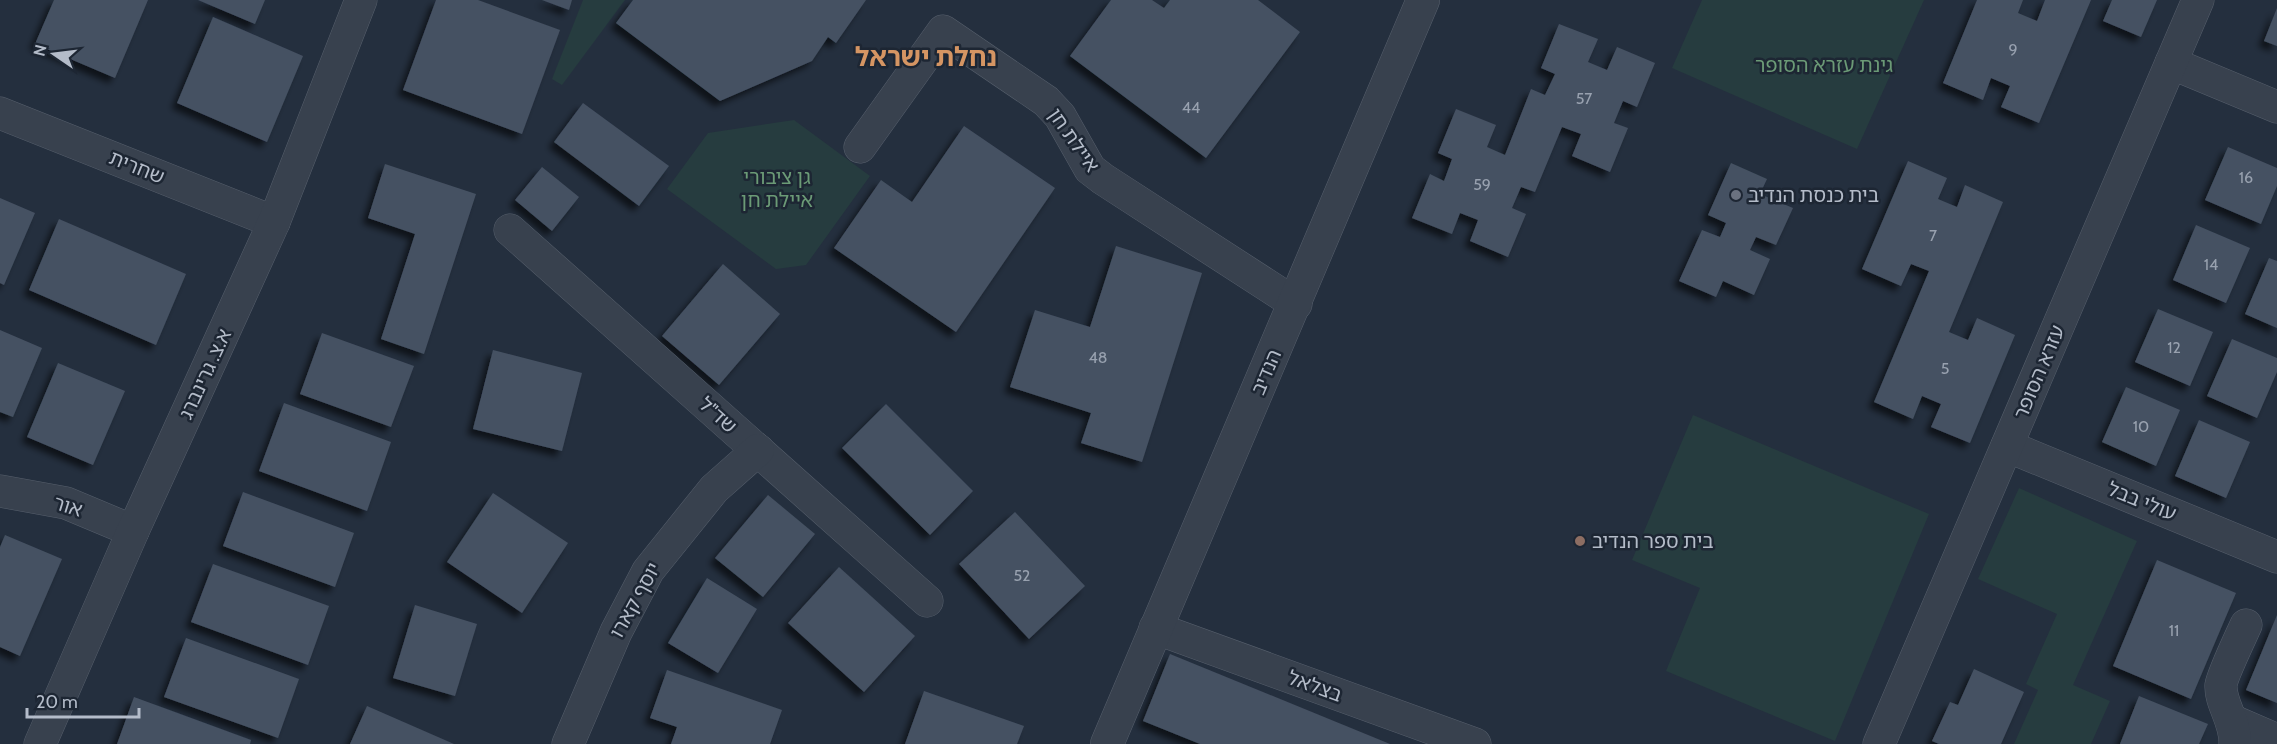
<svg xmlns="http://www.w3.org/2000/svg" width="2277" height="744" font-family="Cabin,'Noto Sans Hebrew',sans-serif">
	<defs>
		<filter id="shadow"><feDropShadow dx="-5.5" dy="5.5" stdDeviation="3" flood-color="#0009"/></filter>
	</defs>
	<rect width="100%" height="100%" fill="#242f3e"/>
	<g fill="#263c3f">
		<path d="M583,0h42l-63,85 -10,-6z"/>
		<path d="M1702,0h222l-67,149 -185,-81z"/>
		<path d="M794,120l76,56 -64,89 -30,4 -109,-80 41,-56z"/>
		<path d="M1693,415l236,99 -94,227 -169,-70 34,-83 -68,-28z"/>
		<path d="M2019,488l118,53 -64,144 37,16 -19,43h-77l24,-54 -12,-6 31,-70 -79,-35z"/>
	</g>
	<g fill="#455162" filter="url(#shadow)">
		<path d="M54,0h94l-33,78 -80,-34z"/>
		<path d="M198,0h67l-10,24z"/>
		<path d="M436,0h42l82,30 -38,104 -119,-44z"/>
		<path d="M542,0h30l-3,10z"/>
		<path d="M633,0h233l-30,43 -8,-6 -16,24 -92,40 -104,-78z"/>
		<path d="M1111,0h41l12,8 6,-8h88l42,32 -94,126 -136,-102z"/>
		<path d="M1977,0h46l-5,13 19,8 8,-21h46l-52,123 -38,-16 9,-21 -19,-8 -8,22 -40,-17z"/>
		<path d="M2112,0h45l-16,37 -38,-16z"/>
		<path d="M2277,8v38l-13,-5z"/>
		<path d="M213,17l90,39 -36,86 -90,-39z"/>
		<path d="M1559,24l39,15 -10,23 19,8 10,-23 38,16 -18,44 -14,-6 -9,22 14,5 -18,44 -38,-16 9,-22 -19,-7 -27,65 -14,-5 -9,21 14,6 -18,43 -38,-16 8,-21 -18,-7 -8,21 -40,-16 18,-44 14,7 8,-22 -14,-6 18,-44 40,16 -9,22 18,8 26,-66 14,6 10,-21 -14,-6z"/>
		<path d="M583,103l86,63 -30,40 -85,-64z"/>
		<path d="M964,126l91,62 -99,144 -122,-84 47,-68 31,22z"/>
		<path d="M2228,147l49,21v18l-16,38 -56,-24z"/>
		<path d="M1908,161l39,17 -9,21 19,8 8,-22 38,17 -54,130 19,8 9,-22 38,17 -45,108 -39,-16 10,-23 -19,-8 -9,23 -39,-17 55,-131 -18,-7 -10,22 -39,-17z"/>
		<path d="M1731,163l36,16 -7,15 33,14 -17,37 -20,-8 -6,13 20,9 -16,36 -31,-14 -7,16 -37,-16 23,-51 18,7 6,-14 -18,-8z"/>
		<path d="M385,164l91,30 -52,160 -43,-15 34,-105 -47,-16z"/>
		<path d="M542,167l37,30 -27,34 -37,-31z"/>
		<path d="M0,198l35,15 -31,72 -4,-2z"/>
		<path d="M59,219l127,55 -30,71 -127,-55z"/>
		<path d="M2196,225l54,23 -24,55 -53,-23z"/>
		<path d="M1116,246l86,27 -60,189 -61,-19 10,-30 -81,-26 25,-77 55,17z"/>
		<path d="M2269,258l8,3v67l-32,-14z"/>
		<path d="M723,264l57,50 -61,71 -57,-49z"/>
		<path d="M2158,309l55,23 -23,54 -55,-24z"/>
		<path d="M0,330l42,18 -29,69 -13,-5z"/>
		<path d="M322,333l92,33 -23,61 -91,-33z"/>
		<path d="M2232,339l45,19v14l-20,46 -50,-22z"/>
		<path d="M493,350l89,23 -20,78 -89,-22z"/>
		<path d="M58,363l67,28 -32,74 -66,-28z"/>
		<path d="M2126,387l54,23 -24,56 -54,-24z"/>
		<path d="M284,403l107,39 -24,69 -108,-40z"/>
		<path d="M886,404l87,87 -43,44 -88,-87z"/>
		<path d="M2199,420l51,22 -24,56 -51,-22z"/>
		<path d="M243,492l111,41 -19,54 -112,-41z"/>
		<path d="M493,493l75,50 -46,70 -75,-51z"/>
		<path d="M768,495l47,39 -52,63 -48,-39z"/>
		<path d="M1015,512l70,74 -56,53 -70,-75z"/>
		<path d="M5,535l57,24 -42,97 -20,-9v-100z"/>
		<path d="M2157,560l79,33 -45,106 -78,-33z"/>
		<path d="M213,564l116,42 -21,59 -117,-43z"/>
		<path d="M839,567l76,69 -51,56 -76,-69z"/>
		<path d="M707,578l50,31 -39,64 -50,-30z"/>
		<path d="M415,605l62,19 -22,72 -62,-18z"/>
		<path d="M2277,615v88l-31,-13z"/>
		<path d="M186,638l113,41 -21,59 -114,-41z"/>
		<path d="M1170,654l220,90h-190l-57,-23z"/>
		<path d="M1974,669l50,23 -23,52h-62l-7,-3 18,-39 8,3z"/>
		<path d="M667,670l115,40 -12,34h-99l6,-17 -27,-9z"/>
		<path d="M924,691l100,35 -7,18h-112z"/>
		<path d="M2139,696l69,28 -9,20h-79z"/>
		<path d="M134,697l117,43 -1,4h-133z"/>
		<path d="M367,706l87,38h-104z"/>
	</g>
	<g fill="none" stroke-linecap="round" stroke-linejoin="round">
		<g stroke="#565f6c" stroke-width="33">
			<g id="minor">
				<path d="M2171,63l106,44"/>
				<path d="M0,113l274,109"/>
				<path d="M860,147l83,-116 103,70 14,15 30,53 13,10 193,125"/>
				<path d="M510,230l417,371"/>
				<path d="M2007,446l270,111"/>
				<path d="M0,491l66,12 67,28"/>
				<path d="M1155,628l320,116"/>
				<path d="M2233,721l44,19"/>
				<path d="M40,744l93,-213 141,-309 87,-222"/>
				<path d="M568,744l48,-112 32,-61 66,-82 44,-39"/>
				<path d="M1879,744l319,-744"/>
				<path d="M2235,744c1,-23 -15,-40 -14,-59 1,-9 20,-49 25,-60"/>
			</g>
		</g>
		<g stroke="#565f6c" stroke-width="34">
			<path id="tertiary" d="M1107,744l316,-744"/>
		</g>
		<use href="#minor" stroke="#38414e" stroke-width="32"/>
		<use href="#tertiary" stroke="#38414e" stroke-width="33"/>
	</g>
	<circle fill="#6b7280" stroke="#1d2633" stroke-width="2" cx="1736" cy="195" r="6"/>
	<circle fill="#8d6e63" stroke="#1d2633" stroke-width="2" cx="1580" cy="541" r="6"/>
	<g text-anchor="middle" stroke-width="5" stroke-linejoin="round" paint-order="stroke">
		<g font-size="16" fill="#98a1af">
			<text x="2013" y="55">9</text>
			<text x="1584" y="104">57</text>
			<text x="1191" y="113">44</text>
			<text x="2246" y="183">16</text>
			<text x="1482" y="190">59</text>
			<text x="1933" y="241">7</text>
			<text x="2211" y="270">14</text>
			<text x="2174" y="353">12</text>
			<text x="1098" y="363">48</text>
			<text x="1945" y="374">5</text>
			<text x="2141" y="432">10</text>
			<text x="1022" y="581">52</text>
			<text x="2174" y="636">11</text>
		</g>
		<g font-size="20" fill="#6b9a76" stroke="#1d2633">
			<text x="1824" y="72">גינת עזרא הסופר</text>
			<text x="777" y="184">גן ציבורי<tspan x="777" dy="23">איילת חן</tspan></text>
		</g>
		<g font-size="20" fill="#b4bcc9" stroke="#1d2633">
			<text transform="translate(1074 140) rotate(55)" y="7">איילת חן</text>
			<text transform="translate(137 167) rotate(22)" y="7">שחרית</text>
			<text transform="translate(1266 372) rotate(-67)" y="7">הנדיב</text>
			<text transform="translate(2039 372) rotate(-67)" y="7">עזרא הסופר</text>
			<text transform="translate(205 374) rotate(-65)" y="7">א.צ. גרינברג</text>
			<text transform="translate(718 415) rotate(42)" y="7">שד"ל</text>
			<text transform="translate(2142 501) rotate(22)" y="7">עולי בבל</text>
			<text transform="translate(68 506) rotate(17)" y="7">אור</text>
			<text transform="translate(635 600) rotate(-61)" y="7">יוסף קארו</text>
			<text transform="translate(1315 686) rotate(20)" y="7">בצלאל</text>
		</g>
		<g font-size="20" fill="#b4bcc9" stroke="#1d2633" text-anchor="start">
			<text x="1748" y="202">בית כנסת הנדיב</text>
			<text x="1592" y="548">בית ספר הנדיב</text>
		</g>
		<g font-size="26" font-weight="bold" fill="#d59563" stroke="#1d2633">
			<text x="926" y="66">נחלת ישראל</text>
		</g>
	</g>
	<g transform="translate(54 54) rotate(284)" stroke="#1d2633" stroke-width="4.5" paint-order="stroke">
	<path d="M0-4.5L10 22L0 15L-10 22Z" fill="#b4bcc9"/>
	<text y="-9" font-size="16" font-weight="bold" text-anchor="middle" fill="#b4bcc9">N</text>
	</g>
	<path d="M27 708v9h112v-9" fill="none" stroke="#b4bcc9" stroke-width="3"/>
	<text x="36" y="708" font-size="18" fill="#b4bcc9" stroke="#1d2633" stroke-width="4.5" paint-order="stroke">20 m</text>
</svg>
